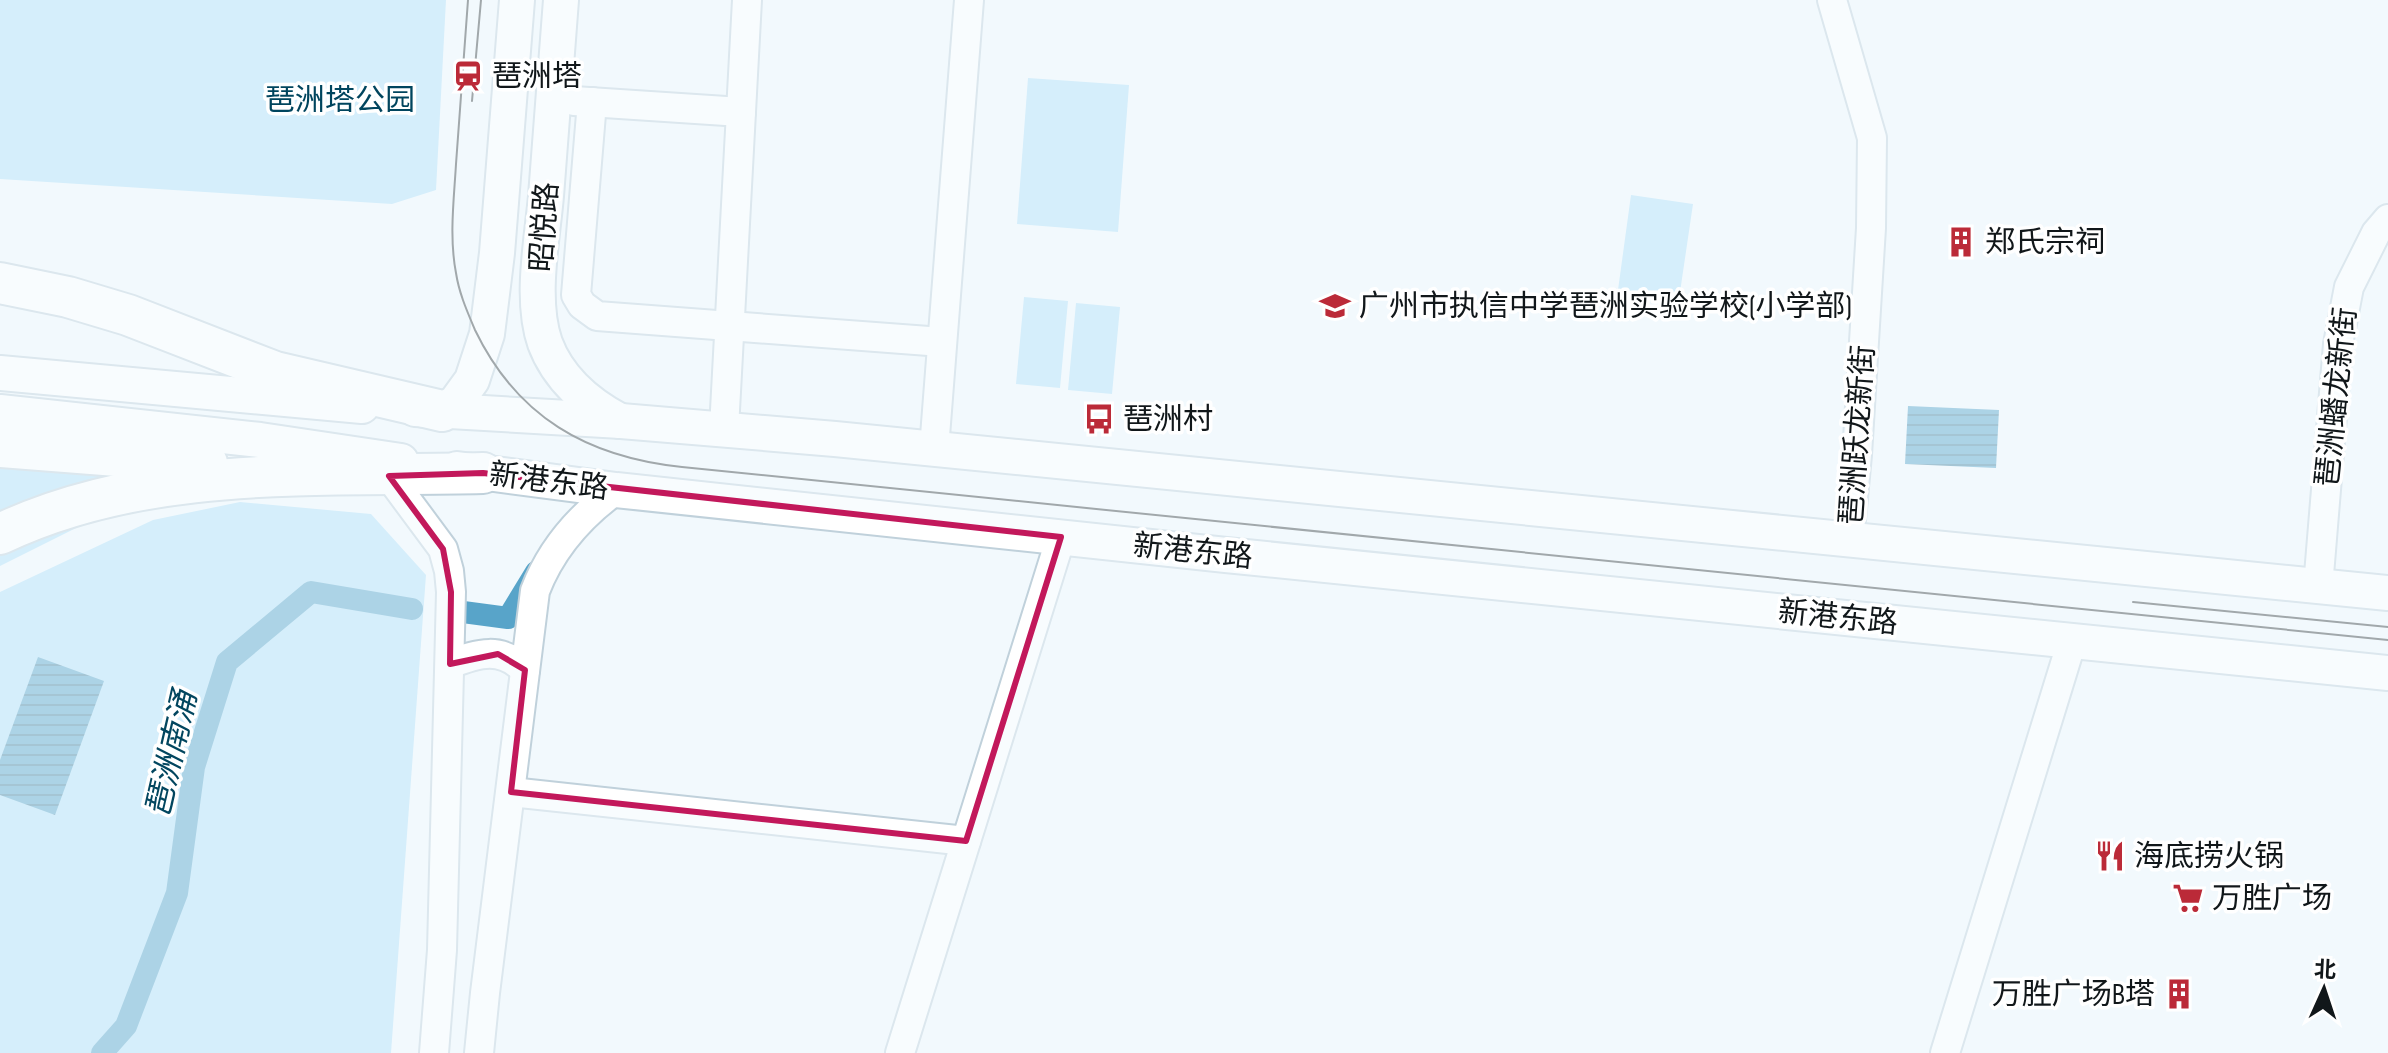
<svg xmlns="http://www.w3.org/2000/svg" width="2388" height="1053" font-family="'Sofia Sans Condensed','Noto Sans SC',sans-serif">
	<defs>
		<pattern id="water-rules" width="6" height="5" patternUnits="userSpaceOnUse" patternTransform="scale(2)"><rect width="6" height="5" fill="#58a4c9"/><path d="M0 2.5h6" fill="none" stroke="#4785a2"/></pattern>
	</defs>
	<rect width="100%" height="100%" fill="#f2f9fd"/>
	<g fill="#b2e0f8">
		<path d="M0,0h446l-10,190 -44,14 -392,-25z"/>
		<path d="M1028,78l101,7 -11,147 -101,-8z"/>
		<path d="M1631,195l62,9 -14,95 -61,-9z"/>
		<path d="M1024,297l44,4 -8,87 -44,-4z"/>
		<path d="M1076,303l44,4 -8,87 -44,-4z"/>
		<path d="M0,451l121,18 9,32 -130,65z"/>
		<path d="M240,502l131,12 55,61 -35,478h-391v-461l153,-72z"/>
	</g>
	<g fill="url(#water-rules)">
		<path d="M1908,406l91,4 -3,58 -91,-4z"/>
		<path d="M38,657l66,24 -49,134 -55,-20v-35z"/>
	</g>
	<g fill="none" stroke-linecap="round" stroke-linejoin="round">
		<g stroke="#58a4c9" stroke-width="22">
			<path d="M463,612l45,6 28,-46"/>
			<path d="M102,1053l24,-27 51,-133 17,-126 33,-105 84,-70 101,17"/>
		</g>
		<g stroke="#c0d1db" stroke-width="32">
			<g id="minor">
				<path d="M1832,0l40,138 -1,90 -14,227 -8,86"/>
				<path d="M574,101l167,11"/>
				<path d="M592,102l-16,193 6,10 15,11 345,26"/>
				<path d="M724,429l23,-429"/>
				<path d="M934,449l35,-449"/>
				<path d="M380,464l63,85 6,22 2,21 -9,358 -8,103"/>
				<path d="M2318,587l20,-243 11,-57 27,-54 12,-14"/>
				<path d="M450,664c29,-11 51,-18 75,6"/>
				<path d="M511,792l455,49"/>
				<path d="M479,1053l6,-60 50,-402c16,-42 45,-75 81,-101"/>
				<path d="M900,1053l161,-516"/>
				<path d="M1945,1053l127,-412"/>
			</g>
		</g>
		<g stroke="#c0d1db" stroke-width="38">
			<g id="major">
				<path d="M561,0c-5,65 -10,131 -15,196 -4,45 -16,104 -1,147 13,35 43,61 75,78"/>
				<path d="M0,373l362,33"/>
				<path d="M415,409l206,12 214,18 1553,154"/>
				<path d="M442,411l14,-9 16,-22 15,-46 10,-81 20,-253"/>
				<path d="M0,412l260,28 141,21"/>
				<path d="M457,469l159,21 610,65 1162,118"/>
			</g>
		</g>
		<g stroke="#c0d1db" stroke-width="44">
			<g id="highway">
				<path d="M0,283l68,14 60,18 147,57 167,39"/>
				<path d="M0,447l207,16"/>
				<path d="M0,534c149,-71 322,-57 483,-61"/>
			</g>
		</g>
		<use href="#minor" stroke="#fff" stroke-width="28"/>
		<use href="#major" stroke="#fff" stroke-width="34"/>
		<use href="#highway" stroke="#fff" stroke-width="40"/>
		<g stroke="#3f4548" stroke-width="2">
			<path d="M468,0c-4,54 -8,109 -12,164 -2,35 -7,73 0,109 3,20 11,38 19,57 42,87 112,127 207,137l1706,173"/>
			<path d="M472,101l9,-101"/>
			<path d="M2133,602l255,25"/>
		</g>
	</g>
	<path d="M0 0H2388V1053H0ZM483,473l578,64 -95,304 -455,-49 14,-122 -27,-16 -48,10 1,-72 -8,-43 -54,-73z" fill="#f2f9fd" fill-opacity=".55" fill-rule="evenodd"/>
	<path fill="none" stroke="#c2185b" stroke-width="6" stroke-linejoin="round" d="M483,473l578,64 -95,304 -455,-49 14,-122 -27,-16 -48,10 1,-72 -8,-43 -54,-73z"/>
	<defs>
		<g id="station-bare" transform="scale(2.4)"><path d="M-3-6H3Q5-6 5-4V2Q5 4 3 4L4.5 6H3L1.5 4h-3L-3 6H-4.5L-3 4Q-5 4-5 2V-4Q-5-6-3-6ZM-3.5-4v3h7v-3ZM-3.5 1v1.5H-2V1ZM2 1v1.5H3.5V1Z" fill="#bb2a38" stroke="#fff" stroke-width="2.5" paint-order="stroke"/></g>
		<g id="building-bare" transform="scale(2.4)"><path d="M-4-6H4V6H1V3H-1V6H-4ZM-2.5-4.3h1.7v1.8h-1.7ZM.8-4.3h1.7v1.8H.8ZM-2.5-1h1.7V.8h-1.7ZM.8-1h1.7V.8H.8Z" fill="#bb2a38" stroke="#fff" stroke-width="2.5" paint-order="stroke"/></g>
		<g id="school-bare" transform="scale(2.4)"><path d="M0-5L7-2L0 1L-7-2ZM-4 1L0 2.5L4 1V4Q0 6-4 4Z" fill="#bb2a38" stroke="#fff" stroke-width="2.5" paint-order="stroke"/></g>
		<g id="bus-bare" transform="scale(2.4)"><path d="M-5-6H5V4H4V6H2V4H-2V6H-4V4H-5ZM-3.5-4V0h7V-4ZM-3.5 1.2v1.5H-2V1.2ZM2 1.2v1.5H3.5V1.2Z" fill="#bb2a38" stroke="#fff" stroke-width="2.5" paint-order="stroke"/></g>
		<g id="restaurant-bare" transform="scale(2.4)"><path d="M-5-6h1v4h1v-4h1v4h1v-4h1v5L-1.5 .5V6h-2V.5L-5-1ZM5-6V6H3V1.5H1.5Q1.5-4 5-6Z" fill="#bb2a38" stroke="#fff" stroke-width="2.5" paint-order="stroke"/></g>
		<g id="supermarket-bare" transform="scale(2.4)"><path d="M-6-5.5h2.5l.6 2H6L4.5 2H-2.5L-4.4-4H-6ZM-1.5 3.2a1.3 1.3 0 1 0 .1 0ZM3 3.2a1.3 1.3 0 1 0 .1 0Z" fill="#bb2a38" stroke="#fff" stroke-width="2.5" paint-order="stroke"/></g>
	</defs>
	<g fill-rule="evenodd">
		<use href="#station-bare" x="468" y="76"/>
		<use href="#building-bare" x="1961" y="242"/>
		<use href="#school-bare" x="1335" y="306"/>
		<use href="#bus-bare" x="1099" y="419"/>
		<use href="#restaurant-bare" x="2110" y="856"/>
		<use href="#supermarket-bare" x="2188" y="898"/>
		<use href="#building-bare" x="2179" y="994"/>
	</g>
	<g text-anchor="middle" stroke-width="7" stroke-linejoin="round" paint-order="stroke">
		<g font-size="30" fill="#11171a" stroke="#fff" text-anchor="start">
			<text x="492" y="86">琶洲塔</text>
			<text x="1985" y="252">郑氏宗祠</text>
			<text x="1359" y="316">广州市执信中学琶洲实验学校(小学部)</text>
			<text x="1123" y="429">琶洲村</text>
			<text x="2134" y="866">海底捞火锅</text>
			<text x="2212" y="908">万胜广场</text>
			<text x="2155" y="1004" text-anchor="end">万胜广场B塔</text>
		</g>
		<g font-size="30" fill="#00455e" stroke="#fff">
			<text x="340" y="110">琶洲塔公园</text>
		</g>
		<g font-size="30" fill="#11171a" stroke="#fff">
			<text transform="translate(544 227) rotate(-86)" y="10">昭悦路</text>
			<text transform="translate(2336 397) rotate(-84)" y="10">琶洲蟠龙新街</text>
			<text transform="translate(1857 435) rotate(-86)" y="10">琶洲跃龙新街</text>
			<text transform="translate(549 481) rotate(7)" y="10">新港东路</text>
			<text transform="translate(1193 551) rotate(6)" y="10">新港东路</text>
			<text transform="translate(1838 617) rotate(6)" y="10">新港东路</text>
		</g>
		<g font-size="32" font-style="italic" fill="#02465f" stroke="#fff">
			<text transform="translate(171 754) rotate(-77)" y="11">琶洲南涌</text>
		</g>
	</g>
	<g transform="translate(2324 989) rotate(3)" stroke="#ffffff" stroke-width="6" paint-order="stroke">
	<path d="M0-6L14 30L0 20L-14 30Z" fill="#11171a"/>
	<text y="-12" font-size="22" font-weight="bold" text-anchor="middle" fill="#11171a">北</text>
	</g>
</svg>
